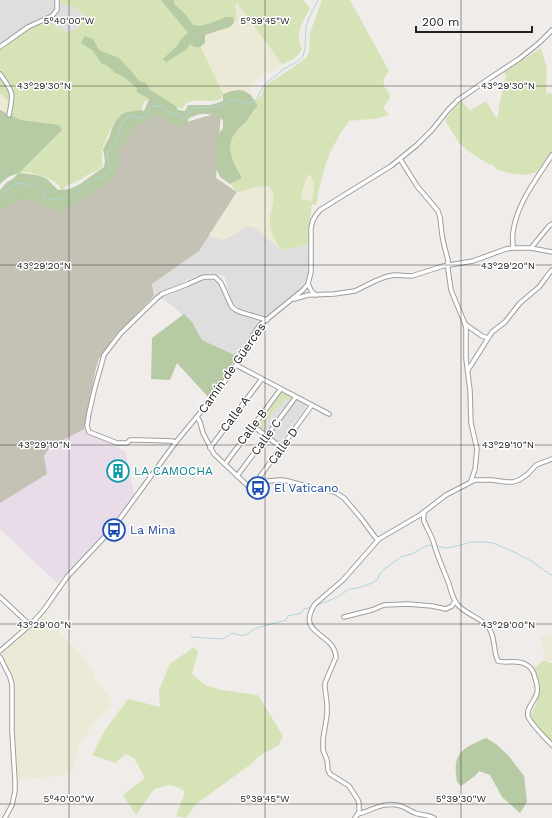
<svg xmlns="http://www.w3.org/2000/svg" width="552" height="818" font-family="'Work Sans',sans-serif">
	<rect width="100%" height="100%" fill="#f0ece9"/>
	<g fill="#dfdede">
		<path d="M0,0h55v4l17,2 11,9 -5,13 -9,4 -13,-5 -3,-4v-3l-2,-5 -16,6 -35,23z"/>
		<path d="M248,226l6,1 6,5 21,18 27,-5 1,25 -2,8 -4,8 -8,9 -22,17 -8,4 -27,-8 -6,-7 -4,-9 -3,-15 -6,-3h-9l-14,2 -42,20 -2,-12 47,-33 10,-16 6,3 16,-2z"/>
		<path d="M203,280h9l6,3 11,22 3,5 7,4 21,7 -22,35 -36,-16 -10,-18 -30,-24z"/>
		<path d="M293,395l-28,38 -9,-8 21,-29z"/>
		<path d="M297,398l11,6 -29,39 -10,-7z"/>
	</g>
	<path fill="#e8dce8" d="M84,429l42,23 3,21 6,22 -26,34 -52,54 -57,-54v-26l46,-29 -2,-18 5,-8z"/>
	<path fill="#c4c1b5" d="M154,110l29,13 38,-11 -5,66 21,14 -38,59 -47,33 2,12 -40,41 -15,22 -3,9 -12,61 -35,19 -5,8 3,18 -47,29v-293l27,-17 67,-5 22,-38 12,-26z"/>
	<g fill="#ecead7">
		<path d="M237,3l45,61 -8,7 -6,1 -10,7 -4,7 -6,6 -7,-2 -9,1 -9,3 -28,-59 39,-14 1,-15z"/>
		<path d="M0,94h1l12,11 -2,10 -11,-5z"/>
		<path d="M310,174l3,4 1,8 -2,15 -11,-2 3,-13 2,-8z"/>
		<path d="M261,186h8l4,5v7l-3,22 5,23 6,7 -21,-18 -6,-5 -6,-1 -25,14 -8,-2 -6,-3 28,-43z"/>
		<path d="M44,615l37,40 10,14 5,11 16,21 -3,7 -6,7 -7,5 -16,24 -8,28 -4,3 -50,5 -4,-61v-31l-2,-11 -10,-22 -1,-2z"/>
		<path d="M552,634v27h-1l-6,-1 -5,-22z"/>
	</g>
	<g fill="#d5e3b6" fill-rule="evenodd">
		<path d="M60,0h243l7,8c-4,8 -10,17 -11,26 -1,5 1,11 3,16l-7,8 -13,6 -45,-61 -2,3 2,14 -42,15 28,59 -1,5c-12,4 -25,-1 -36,4l-2,4 -2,2 -15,-6 -16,-5 -7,4 -3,8 -19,4 -10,12 -10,23v11l1,6 -5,4 -11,5 -7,5 -14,6 -3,4 -3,-2 -2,-4 -12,-7 -18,-5 -9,1 43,-43 -2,-5 -39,-5 -10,-5 2,-10 -12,-11h-1v-44l3,-1c13,-11 33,-29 50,-29v3l3,4 12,5 10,-4 5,-14 -11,-8 -11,-1z"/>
		<path d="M322,0h28l39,71c-6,6 -8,14 -1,20l2,7 -7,10 6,6 -9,4 -31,3c-4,6 -9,12 -12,19 -12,18 -17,44 -21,65l-4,-1 -2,14 -2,27 -27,5c-6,-8 -11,-19 -11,-30 0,-11 8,-23 -1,-34h-8l-24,6 -7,-8 12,-6c-8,-13 -17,-31 -7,-45 3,-3 7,-6 9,-9 5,-7 8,-13 14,-18l-3,-5 7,-6 3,-9 40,-27 4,-6 1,-20zM309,174c7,8 5,18 3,27l-11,-2c2,-9 3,-18 8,-25z"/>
		<path d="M541,48l6,20 -1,26 6,-1v58l-15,21 -13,3 -16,-2 -11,-4 -5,-5 -2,1 -22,-14 -9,-8 -14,-23 10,-13 7,-6 8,10 16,-10 10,17 2,-2 2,-15 6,-25 -2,-4z"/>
		<path d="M282,390l11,5 -5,6 -3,-3 -1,3 -2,-1 -1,1 1,1 -3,5 -2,-1 -2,3 1,2 -2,2 -1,-1 -3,4 1,1 -1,2 -2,-1 -5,8 1,1 -2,2 4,3 -1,1 -9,-8 2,-2 1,1 2,-3 -1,-1 2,-3 2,1 2,-1 -1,-2 -1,1 -1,-1 4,-6 2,1 1,-1 -2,-1 8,-10 1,1 1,-1 2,1v-1l-3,-2z"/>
		<path d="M194,647l4,5 -6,22 13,11 17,5 36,5 25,41 -5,10 -19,10 -8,8 -55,40 -10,14 -10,-2 9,-24 -5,-4 -10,-3 -16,4 -18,26 -13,-20 22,-17 -11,-20 -8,-4 -11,9 -23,-8 13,-25 23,-31 32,8 -1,-17 11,-26z"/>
		<path d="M545,660l5,3h2v78l-14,-11 -7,-15 5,-11 4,-16 -5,-21z"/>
	</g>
	<g fill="#b6caa3">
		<path d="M161,0h13v4c8,6 14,13 19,21l7,1 14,-4 12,-5h7l1,6 -4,4 -25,8v8l-5,4h-5l-5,-3 -3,5 -21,13 -3,-3 14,-13 4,-7 7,-6z"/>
		<path d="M85,36l8,3 6,11 20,8 13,14 7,9 7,2 4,7 26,16 2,4 7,1 3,-6h23l12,-4v-7c8,-3 18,-7 25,-1 4,2 7,9 10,13 -6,5 -8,11 -13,17 -3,3 -6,5 -9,9 -12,14 -2,33 6,46l-12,6 -10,-7 -6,-13 2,-26 7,-10v-8c-12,-8 -21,-8 -34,-2l-4,9h-6l-20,-11 -6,1 -8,7 -8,2 -19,26v18l-5,8 -50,34 -10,-2 -16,-8 -13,-3 -12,6 -11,6h-1v-21l6,-7 8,-5 4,-5 -10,4 -8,7v-74l21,10 39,5 2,5 -43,43 18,2 9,3 12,12 12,-1 10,-5 24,-17 1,-6 -2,-12 6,-11 3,-10 5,-9 5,-5 5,-2 14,-2 3,1 5,-12 -12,-7v-4l-12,-10 -11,-6 -6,-6 -7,-3 -8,-12 -12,-8z"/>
		<path d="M184,314l8,8 10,18 35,16 -13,22 -15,20 -32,-35 -7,17 -19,-1 1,-41z"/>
		<path d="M486,738l10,6 12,11 16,21 3,26 -7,11 -18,-16 -12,-22 -11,-4 -4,5 -14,10 -4,-4c-5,-29 4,-33 29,-44z"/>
	</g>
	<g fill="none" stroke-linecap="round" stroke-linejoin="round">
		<g stroke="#afd6d8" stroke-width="1">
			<path d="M0,195l15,-11 7,-1 16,4 5,5 2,5c13,6 24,0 35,-7 3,-3 5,-7 9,-9 3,-2 6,-2 9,-3 4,-2 7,-4 11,-6l1,-5 -3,-7v-6l10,-15 3,-10 4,-8 4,-4 4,-1 7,2h3l4,-3 3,-6 3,-3h9l7,5 12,5 2,2h3l6,-8 3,-2 22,-1 15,-7 8,1 6,3 10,-3 10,-17 19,-15 14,-8 5,-5 2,-8 1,-21 2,-7 10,-20"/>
			<path d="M436,546l10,2 15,-3 10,-3h14l8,1 19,8 21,11 16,12 3,1"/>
			<path d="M315,606l23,-9 11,-8 9,-1 14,-5 6,-4 1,-4 5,-6 17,-12 11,-3 14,-8 5,-1h2"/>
			<path d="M191,637l32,2 9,-6c5,1 9,3 13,2 5,-2 7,-5 12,-7 9,-3 19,-5 29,-8l2,-4 13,-3 3,-4 8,-2"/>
		</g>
		<g stroke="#9e9e9e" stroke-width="5.5">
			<g id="minor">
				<path d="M0,47l28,-20 24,-11 5,-6v-10"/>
				<path d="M0,74c13,18 14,18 9,41"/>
				<path d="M400,159l17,27 21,25 2,6 2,18 2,10 4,15v9l3,21 14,34 1,5v30l4,31 1,33 6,26 -2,20 -4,12"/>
				<path d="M513,248c0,-5 -1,-11 0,-16 4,-29 23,-52 39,-77"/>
				<path d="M531,248l18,-22 3,-2"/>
				<path d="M308,284l4,8 4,3"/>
				<path d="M294,299l14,-4 26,-1 21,-3 20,-10 10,-4 9,-2 18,1 31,-10 30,-5 33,-12 7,-1h18l21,4"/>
				<path d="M465,324l17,12 6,2"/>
				<path d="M236,365l93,49"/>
				<path d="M468,370l24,-38 13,-10 15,-19 19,-16 6,-8 5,-7 2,-2"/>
				<path d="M197,417l3,5 3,11 11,21 34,32 2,1 18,-6 13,-1 7,1 25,7 22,4 9,6 17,20 14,19 2,2h2"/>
				<path d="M253,426l29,22"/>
				<path d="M176,442l-4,-1 -33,-1h-9l-3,3h-10l-28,-11 -2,-6 2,-13 5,-22 10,-36 17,-22 36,-35 5,-4 26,-10 13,-6 4,-1h10l6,6 8,18 3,6 4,3 4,2 27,8"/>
				<path d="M210,448l51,-68"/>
				<path d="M225,464l55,-74"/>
				<path d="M237,476l58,-78"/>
				<path d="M253,486l59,-81"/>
				<path d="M424,512c0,3 -1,6 0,9 3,8 8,15 10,23 4,14 10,27 15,40 2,7 4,15 8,20 9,11 24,13 32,24 7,11 4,24 9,33 9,3 18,-2 27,3 7,3 9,8 10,14 2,5 3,10 2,15 -2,8 -11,15 -9,23 2,7 18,23 24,29"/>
				<path d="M0,597l30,28"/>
				<path d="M344,617l28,-7 12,-5 24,-1 24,2 14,3 6,-3 3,-5"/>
				<path d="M0,651l30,-26 13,-14 24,-34 46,-49 63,-86 42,-51 18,-26 19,-33 5,-7 43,-35 5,-6 3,-12v-44l2,-8 3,-5 4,-5 8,-5 63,-39 26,-21 15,-15 16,-20 10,-10 32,-22 29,-19 20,-16 13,-13"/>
				<path d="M0,657l10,20 2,8v46l3,50v10l-3,14 -7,13"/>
				<path d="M358,814c15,-4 26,-13 43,-8 5,2 9,5 14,7 6,2 13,2 19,5"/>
				<path d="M355,818l4,-6v-9l-1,-3 -9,-14 -19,-12 -2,-4 -1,-10 -4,-10v-11l4,-24v-11l-2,-16v-5l11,-26c-2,-25 -41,-22 -21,-53l28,-24 36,-41 41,-24 26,-20 29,-15h17l14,2h7l6,-2 9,-6 8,-9 16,-6"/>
			</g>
		</g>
		<use href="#minor" stroke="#fff" stroke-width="3.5"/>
	</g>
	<path fill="none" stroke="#212121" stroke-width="1" stroke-opacity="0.45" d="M69,0v818M265,0v818M461,0v818M0,86h552M0,265h552M0,445h552M0,624h552M0,804h552"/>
	<defs>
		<g id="building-ring" transform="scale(1.15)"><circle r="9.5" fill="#fff" stroke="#0f9aa8" stroke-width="1.5"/><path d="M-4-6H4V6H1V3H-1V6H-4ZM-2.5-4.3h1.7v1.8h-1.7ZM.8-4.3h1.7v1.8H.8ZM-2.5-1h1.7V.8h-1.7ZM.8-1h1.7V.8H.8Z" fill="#0f9aa8"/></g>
		<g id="bus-ring" transform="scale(1.15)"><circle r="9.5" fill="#fff" stroke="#1a4fb4" stroke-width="1.5"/><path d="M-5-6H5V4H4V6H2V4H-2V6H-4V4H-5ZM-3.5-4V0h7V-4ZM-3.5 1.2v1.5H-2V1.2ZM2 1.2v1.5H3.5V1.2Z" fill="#1a4fb4"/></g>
	</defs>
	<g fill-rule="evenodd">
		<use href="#building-ring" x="118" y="471"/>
		<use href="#bus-ring" x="258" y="488"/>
		<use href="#bus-ring" x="114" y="530"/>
	</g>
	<g text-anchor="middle" stroke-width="3" stroke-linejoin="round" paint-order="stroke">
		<g font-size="12" fill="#212121" stroke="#fff">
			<text transform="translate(232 368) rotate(-55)" y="4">Camín de Güerces</text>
			<text transform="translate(235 414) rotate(-53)" y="4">Calle A</text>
			<text transform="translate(252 427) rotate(-53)" y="4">Calle B</text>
			<text transform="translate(266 437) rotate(-54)" y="4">Calle C</text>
			<text transform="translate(283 446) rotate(-54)" y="4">Calle D</text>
		</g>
		<g font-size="12" fill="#0d838f" stroke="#fff" text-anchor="start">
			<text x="134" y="475">LA CAMOCHA</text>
		</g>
		<g font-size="12" fill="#164399" stroke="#fff" text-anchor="start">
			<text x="274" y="492">El Vaticano</text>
			<text x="130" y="534">La Mina</text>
		</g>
	</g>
	<g font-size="10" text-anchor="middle" fill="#212121" stroke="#fff" stroke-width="3" stroke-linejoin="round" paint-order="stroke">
		<text x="69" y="24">5°40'00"W</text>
		<text x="265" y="24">5°39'45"W</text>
		<text x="44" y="89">43°29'30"N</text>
		<text x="508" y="89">43°29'30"N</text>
		<text x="44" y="269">43°29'20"N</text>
		<text x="508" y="269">43°29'20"N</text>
		<text x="44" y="448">43°29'10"N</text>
		<text x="508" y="448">43°29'10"N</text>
		<text x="44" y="628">43°29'00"N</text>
		<text x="508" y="628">43°29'00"N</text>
		<text x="69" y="802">5°40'00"W</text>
		<text x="265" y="802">5°39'45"W</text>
		<text x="461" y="802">5°39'30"W</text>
	</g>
	<path d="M416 26v6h116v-6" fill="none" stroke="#212121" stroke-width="2"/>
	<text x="422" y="26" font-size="12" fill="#212121" stroke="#ffffff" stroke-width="3" paint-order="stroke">200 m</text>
</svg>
